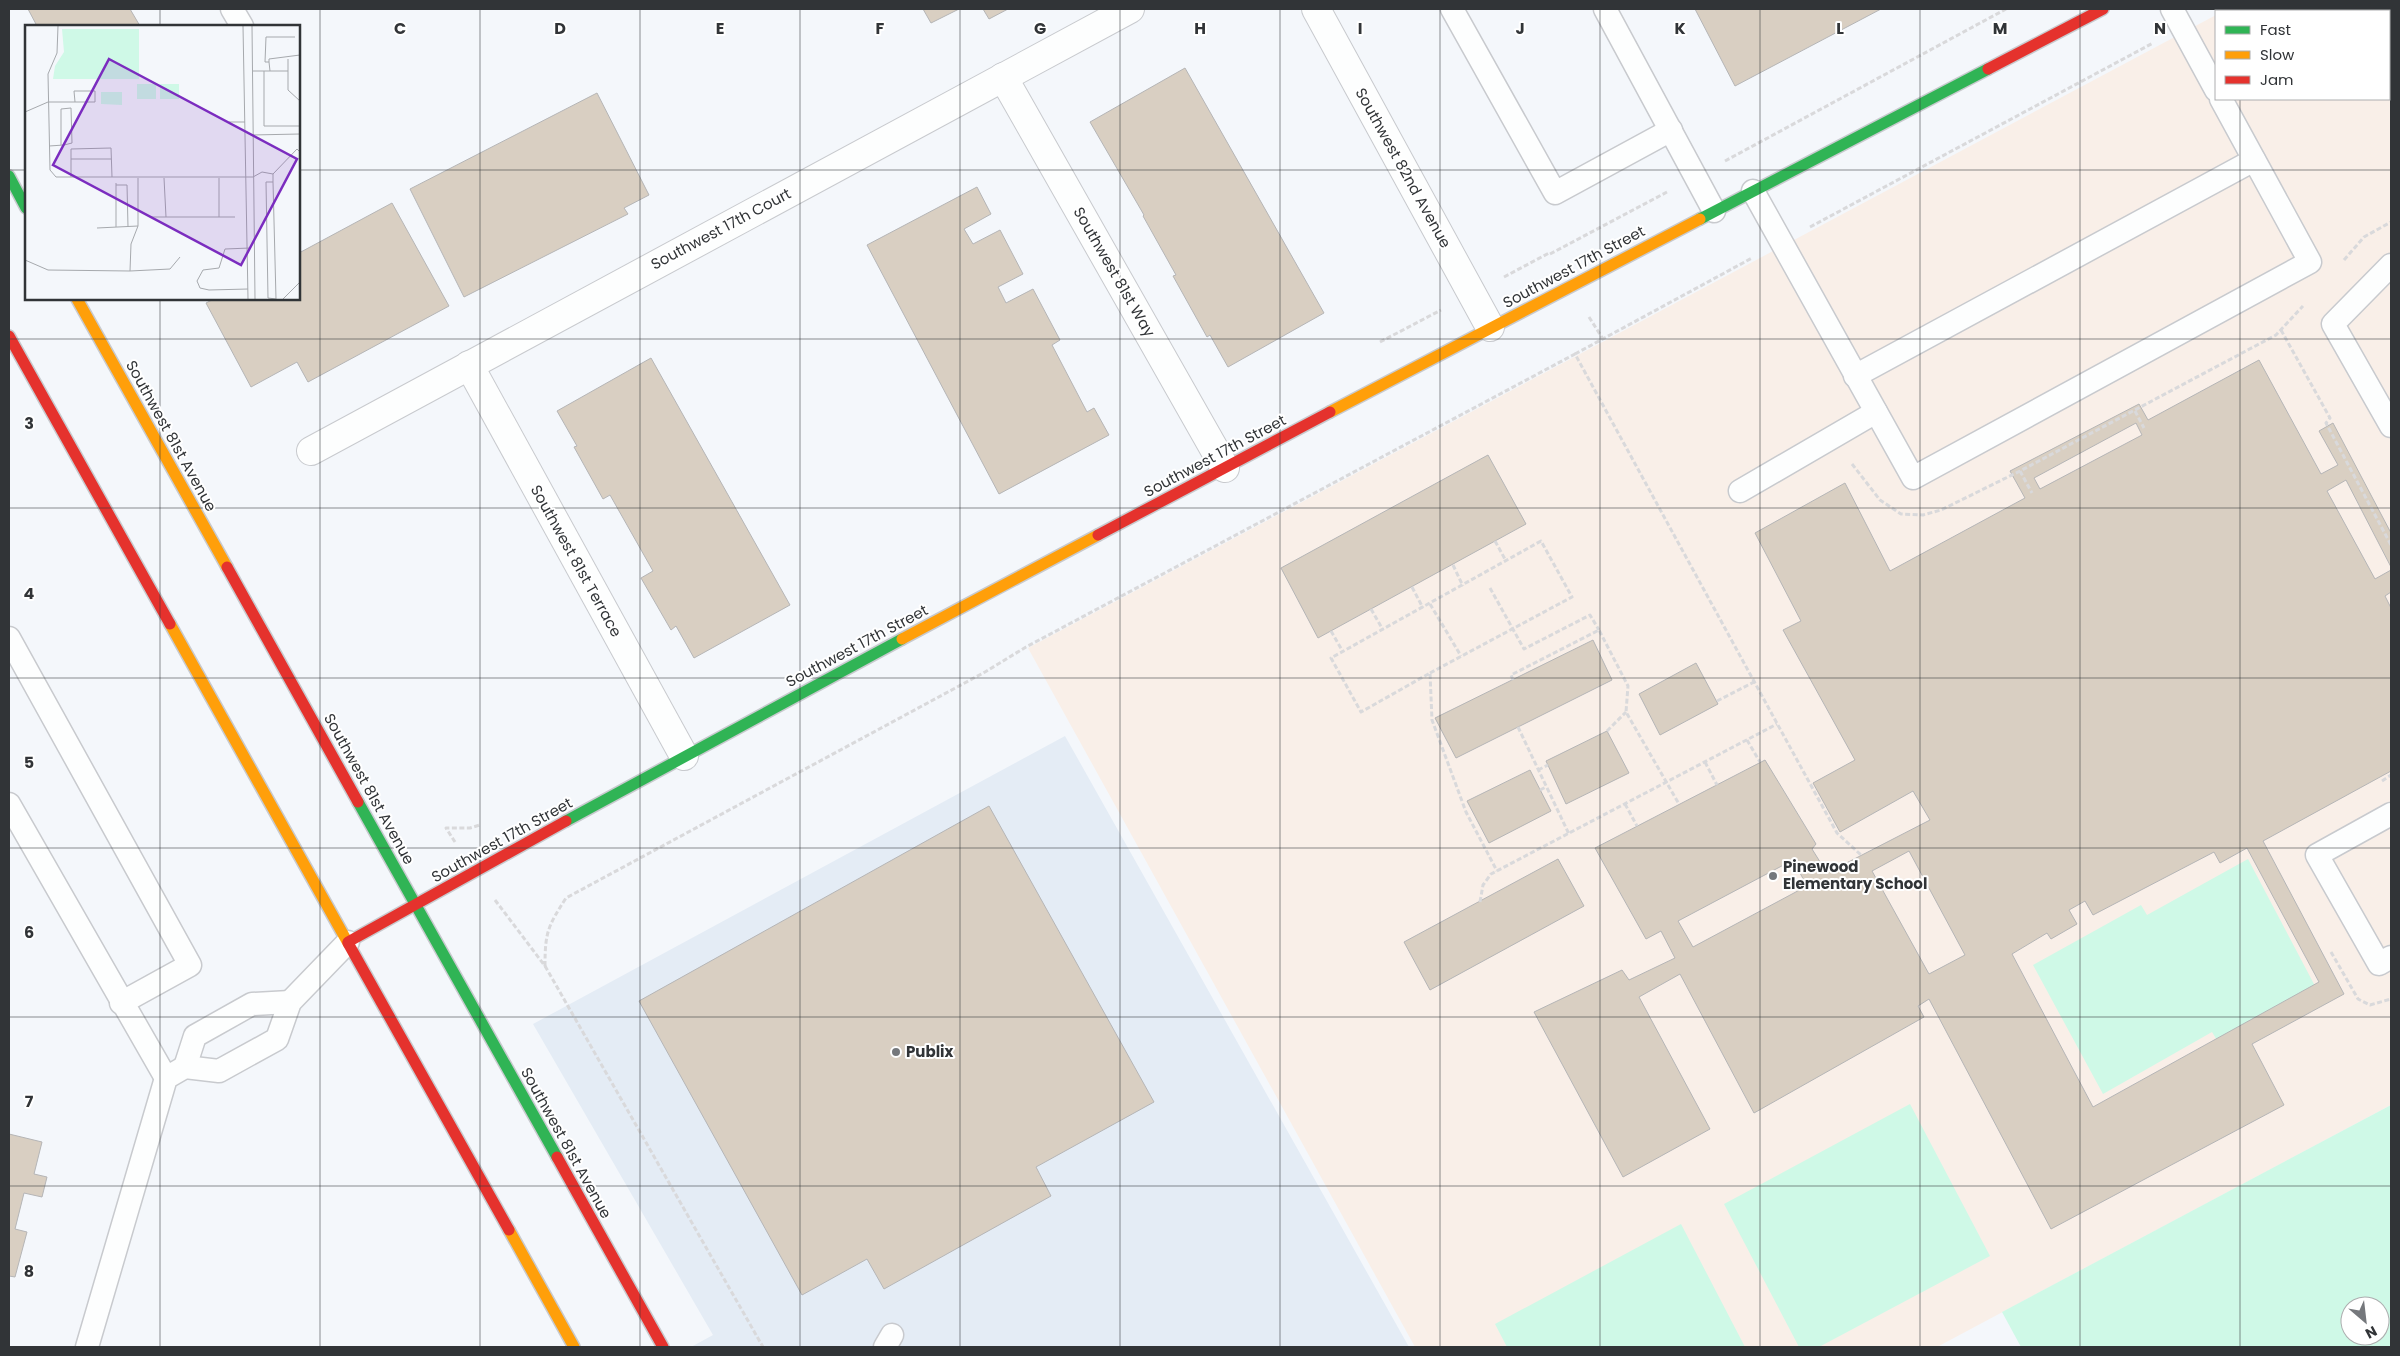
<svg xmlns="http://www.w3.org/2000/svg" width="2400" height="1356" font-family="Poppins,sans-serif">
	<rect width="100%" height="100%" fill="#f4f7fb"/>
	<path fill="#e4ecf5" d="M1065,736l344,611h-718l22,-12 -180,-311z"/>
	<g fill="#f9efe8">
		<path d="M2229,9h157l1,2h-163z"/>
		<path d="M2389,14l2,5v1086l-454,242h-522l-387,-699 1188,-633v84h173z"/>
	</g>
	<g fill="#cff9e7" fill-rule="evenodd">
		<path d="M2248,859l67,127 -97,56 -6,-10 -109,62 -70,-129 108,-60 6,10z"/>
		<path d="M1910,1104l80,152 -171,91h-20l-75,-143z"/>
		<path d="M2391,1105v242h-370l-19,-35zM2350,1306h30v30h-30z"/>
		<path d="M1681,1224l64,123h-238l-12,-23z"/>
	</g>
	<g fill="#d9cfc2" stroke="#b5b5b6" fill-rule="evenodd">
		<path d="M28,9h102l10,17h-103z"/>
		<path d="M923,9h36l-28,14z"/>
		<path d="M983,9h25l-19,10z"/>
		<path d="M1695,9h186l-146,77z"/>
		<path d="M1185,68l139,245 -96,54 -18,-32 -3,2 -34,-61 3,-1 -33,-59 1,-1 -54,-93z"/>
		<path d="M597,93l52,102 -25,13 4,6 -164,83 -54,-108z"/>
		<path d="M977,187l14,27 -27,15 9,15 27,-14 23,44 -25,13 8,16 27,-14 27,51 -8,5 35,67 7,-4 15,27 -110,59 -132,-249z"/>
		<path d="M392,203l57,103 -141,76 -11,-20 -46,25 -45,-84 8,-4h85v-46z"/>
		<path d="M651,358l139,247 -96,53 -18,-32 -5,4 -30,-52 12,-7 -43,-76 -7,4 -29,-52 3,-1 -20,-35z"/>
		<path d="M2259,360l62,114 17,-9 -19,-34 14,-8 58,110v34l-45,-87 -19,11 48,88 16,-9v22l-6,4 6,12v163l-128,70 81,153 -92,50 32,61 -233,124 -122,-230 -11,7 6,11 -170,96 -74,-139 -41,23 71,132 -87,48 -89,-165 88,-42 7,10 46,-22 -14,-27 -15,8 -51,-91 170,-88 51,84 -4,5 15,24 103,-53 -17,-29 -73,41 -27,-49 42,-23 -72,-130 18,-9 -46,-88 90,-50 45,88 135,-73 -15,-27 129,-67 9,16zM2136,423l6,12 -102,54 -6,-11zM2247,848l72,134 -226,125 -81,-153 35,-21 4,6 26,-15 -8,-14 16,-9 8,14 121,-63 6,11zM1909,851l56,104 -36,19 -57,-103zM1793,860l14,26 -114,61 -15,-26z"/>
		<path d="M1488,455l38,69 -208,114 -37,-70z"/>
		<path d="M1593,640l19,40 -156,78 -21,-40z"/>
		<path d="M1696,663l22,41 -58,31 -21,-41z"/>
		<path d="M1607,731l22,42 -63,31 -20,-43z"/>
		<path d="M1530,770l21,41 -62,32 -22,-42z"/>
		<path d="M989,806l165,296 -118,65 15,29 -167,93 -17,-30 -65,36 -163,-294z"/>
		<path d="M1558,859l26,47 -154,84 -26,-48z"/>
		<path d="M9,1134l33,8 -8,32 13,3 -5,20 -18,-4 -9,36 12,3 -12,45 -6,-1z"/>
	</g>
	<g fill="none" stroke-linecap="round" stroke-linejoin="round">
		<g stroke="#c8cace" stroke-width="25">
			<g id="lane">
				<path d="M232,9l10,17"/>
				<path d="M1452,9l103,184 116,-63"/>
				<path d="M1605,9l109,202"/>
				<path d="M2172,9l44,81"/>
				<path d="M1753,191l160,287 397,-216 -89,-163"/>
				<path d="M2391,265l-58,59 58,102"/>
				<path d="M1855,376l399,-216"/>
				<path d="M1740,491l136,-79"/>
				<path d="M9,638l181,327 -69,38"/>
				<path d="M9,804l157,274"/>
				<path d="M2391,814l-74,41 62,109 12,-7"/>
				<path d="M185,1067l10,-31 57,-32 38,-2"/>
				<path d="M87,1347l79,-269 19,-11 34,4 58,-32 13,-37 58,-60"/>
				<path d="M885,1347l7,-12"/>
			</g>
		</g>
		<g stroke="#c8cace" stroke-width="30">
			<g id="street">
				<path d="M1316,9l174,318"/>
				<path d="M1003,77l222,391"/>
				<path d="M469,365l215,391"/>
				<path d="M311,451l819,-442"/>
			</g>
		</g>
		<g stroke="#c8cace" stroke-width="14">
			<g id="fast">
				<path d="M9,176l17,32"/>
				<path d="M1700,219l288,-150"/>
				<path d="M358,802l199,355"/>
				<path d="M566,821l336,-182"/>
			</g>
		</g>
		<g stroke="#c8cace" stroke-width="14">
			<g id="slow">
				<path d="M77,299l150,268"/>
				<path d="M1330,412l370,-193"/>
				<path d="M170,624l178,319"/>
				<path d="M902,639l196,-104"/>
				<path d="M509,1230l65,117"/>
			</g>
		</g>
		<g stroke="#c8cace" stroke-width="14">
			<g id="jam">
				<path d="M1988,69l115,-60"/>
				<path d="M9,336l161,288"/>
				<path d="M1098,535l232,-123"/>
				<path d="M227,567l131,235"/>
				<path d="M348,942l218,-121"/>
				<path d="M348,943l161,287"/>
				<path d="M557,1157l106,190"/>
			</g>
		</g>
		<g stroke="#d9d9db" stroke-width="3" stroke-dasharray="5 2.5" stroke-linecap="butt">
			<path d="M1725,161l281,-152"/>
			<path d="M1810,227l343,-184"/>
			<path d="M1550,254l117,-62"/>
			<path d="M2344,260l20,-23 27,-15"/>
			<path d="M1504,277l45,-24"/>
			<path d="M1589,317l14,22"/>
			<path d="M2281,330l49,88 -4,5 65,122"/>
			<path d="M1380,342l61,-32"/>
			<path d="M1575,354l177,-96"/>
			<path d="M2135,411l9,17"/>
			<path d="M1852,464l28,36 21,14 22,1 18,-5 79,-39 256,-136 27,-29"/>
			<path d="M2020,471l12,22"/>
			<path d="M1495,541l11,20"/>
			<path d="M1453,565l10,21"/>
			<path d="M1412,587l11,21"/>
			<path d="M1490,588l34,61 66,-34 9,15"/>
			<path d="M1430,604l31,52"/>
			<path d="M1371,609l12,21"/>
			<path d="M1331,631l12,21"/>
			<path d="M1430,673l142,-76 -31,-56 -210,117 30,54 69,-39 2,47 34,92 31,59"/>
			<path d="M1513,680l-2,-5 88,-45 29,56 -2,26 53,92"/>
			<path d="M1717,701l37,-19"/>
			<path d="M1518,727l51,107"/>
			<path d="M1607,731l19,-19"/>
			<path d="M1747,740l13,22"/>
			<path d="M1705,762l12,23"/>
			<path d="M1538,770l10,-5"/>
			<path d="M2382,781l9,-6"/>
			<path d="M1540,790l6,-3"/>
			<path d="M1625,804l12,22"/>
			<path d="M455,842l-9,-14h24l10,-3"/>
			<path d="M495,900l50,66c0,-34 3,-40 21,-68l419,-226 41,-25 549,-293 262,479 24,22"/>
			<path d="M1480,902l3,-17 8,-11 286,-150"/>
			<path d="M2331,952l27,47 12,6 21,-6"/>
			<path d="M545,966l218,381"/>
		</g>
		<use href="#lane" stroke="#fdfefe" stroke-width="22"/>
		<use href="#street" stroke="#fdfefe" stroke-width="28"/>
		<use href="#fast" stroke="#30b455" stroke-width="11"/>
		<use href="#slow" stroke="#ff9f0a" stroke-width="11"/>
		<use href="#jam" stroke="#e5322d" stroke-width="11"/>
	</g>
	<path fill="none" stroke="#313437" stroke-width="1" stroke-opacity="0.55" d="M160,9v17M320,9v1338M480,9v1338M640,9v1338M800,9v1338M960,9v1338M1120,9v1338M1280,9v1338M1440,9v1338M1600,9v1338M1760,9v1338M1920,9v1338M2080,9v1338M2240,9v2M2240,99v1248M9,170h17M299,170h2092M160,299v1048M9,339h2382M9,508h2382M9,678h2382M9,848h2382M9,1017h2382M9,1186h2382"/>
	<g fill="#75787c" stroke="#fff" stroke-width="2">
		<circle cx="1773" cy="876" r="5"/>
		<circle cx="896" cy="1052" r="5"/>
	</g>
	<g text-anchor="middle" stroke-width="4" stroke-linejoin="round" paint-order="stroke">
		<g font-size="15" fill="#313437" stroke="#fff">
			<text transform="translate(1403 168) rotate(61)" y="5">Southwest 82nd Avenue</text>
			<text transform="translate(721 229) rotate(-28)" y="5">Southwest 17th Court</text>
			<text transform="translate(1574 267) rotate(-28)" y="5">Southwest 17th Street</text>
			<text transform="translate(1114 272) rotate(60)" y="5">Southwest 81st Way</text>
			<text transform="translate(171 436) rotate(61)" y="5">Southwest 81st Avenue</text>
			<text transform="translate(1215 456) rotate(-28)" y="5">Southwest 17th Street</text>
			<text transform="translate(576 561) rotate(61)" y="5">Southwest 81st Terrace</text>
			<text transform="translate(857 646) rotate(-28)" y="5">Southwest 17th Street</text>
			<text transform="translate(369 789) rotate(61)" y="5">Southwest 81st Avenue</text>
			<text transform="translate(502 840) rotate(-29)" y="5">Southwest 17th Street</text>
			<text transform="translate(566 1143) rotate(61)" y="5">Southwest 81st Avenue</text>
		</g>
		<g font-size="15" font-weight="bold" fill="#313437" stroke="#fff" text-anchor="start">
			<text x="1783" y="872">Pinewood<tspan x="1783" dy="17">Elementary School</tspan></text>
			<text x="906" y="1057">Publix</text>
		</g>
	</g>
	<g transform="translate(25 25)">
		<rect width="275" height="275" fill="#f4f7fb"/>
		<path d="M37,4h77v50h-86l2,-13 9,-14zM112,59h19v15h-19zM135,59h19v15h-19zM76,67h21v13l-21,-1z" fill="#cff9e7"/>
		<path fill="none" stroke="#a6a9ad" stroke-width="1" d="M33,1l-1,27 -9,21 2,96 6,7h197l9,-5 11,2 24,-25 3,3M218,1l5,273M227,1l3,273M263,34v31l12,11M244,37v-3l31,-4M228,46h35M239,46v55h36M245,46l-1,-9h-4l1,-25h29M0,87l23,-10h47v-11h-21l1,11M204,97h16M227,110l48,-1M24,121l15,-1 8,-2 -1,-35 -10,1v36M46,134h40M248,149v8l3,117 -8,-1 -2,-116h7M46,152v-28l40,-1 1,29M139,153l2,39M194,153v39M91,158v44M91,160h11l1,42M125,192h85M72,203l41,-2M0,235l23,10 82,1 40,-2 10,-12M105,246l1,-27 7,-18v-48M223,264l-39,1 -9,-2 -3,-7 6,-11 16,-2 6,-19 25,-1M258,274l17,-17"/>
		<path fill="#7b2cbf" fill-opacity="0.15" stroke="#7b2cbf" stroke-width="2.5" d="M84,34l188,100 -56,106 -188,-100z"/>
		<rect width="275" height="275" fill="none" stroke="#313437" stroke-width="2.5"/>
	</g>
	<g font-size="16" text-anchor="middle" font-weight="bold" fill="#313437" stroke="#fff" stroke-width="4" stroke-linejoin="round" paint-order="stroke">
		<text x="400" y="34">C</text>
		<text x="560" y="34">D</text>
		<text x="720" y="34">E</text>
		<text x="880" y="34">F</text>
		<text x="1040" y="34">G</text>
		<text x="1200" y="34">H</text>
		<text x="1360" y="34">I</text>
		<text x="1520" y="34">J</text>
		<text x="1680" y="34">K</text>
		<text x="1840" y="34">L</text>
		<text x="2000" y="34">M</text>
		<text x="2160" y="34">N</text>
		<text x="29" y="429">3</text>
		<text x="29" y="599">4</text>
		<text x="29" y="768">5</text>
		<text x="29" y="938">6</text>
		<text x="29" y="1107">7</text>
		<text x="29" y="1277">8</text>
	</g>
	<rect width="2400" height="1356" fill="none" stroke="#313437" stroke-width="20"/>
	<rect x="2215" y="10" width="175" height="90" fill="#ffffff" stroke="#adaeaf"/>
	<rect x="2225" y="26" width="25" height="8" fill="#30b455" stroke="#adaeaf"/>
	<text x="2260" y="35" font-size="15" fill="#313437">Fast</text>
	<rect x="2225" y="51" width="25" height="8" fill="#ff9f0a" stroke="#adaeaf"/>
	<text x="2260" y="60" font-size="15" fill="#313437">Slow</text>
	<rect x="2225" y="76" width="25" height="8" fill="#e5322d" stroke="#adaeaf"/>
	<text x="2260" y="85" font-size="15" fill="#313437">Jam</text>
	<g transform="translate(2365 1321) rotate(152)"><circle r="24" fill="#ffffff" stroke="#adaeaf"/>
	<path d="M0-4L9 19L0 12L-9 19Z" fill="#75787c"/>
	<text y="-8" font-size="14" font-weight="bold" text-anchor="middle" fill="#313437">N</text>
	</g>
</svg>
